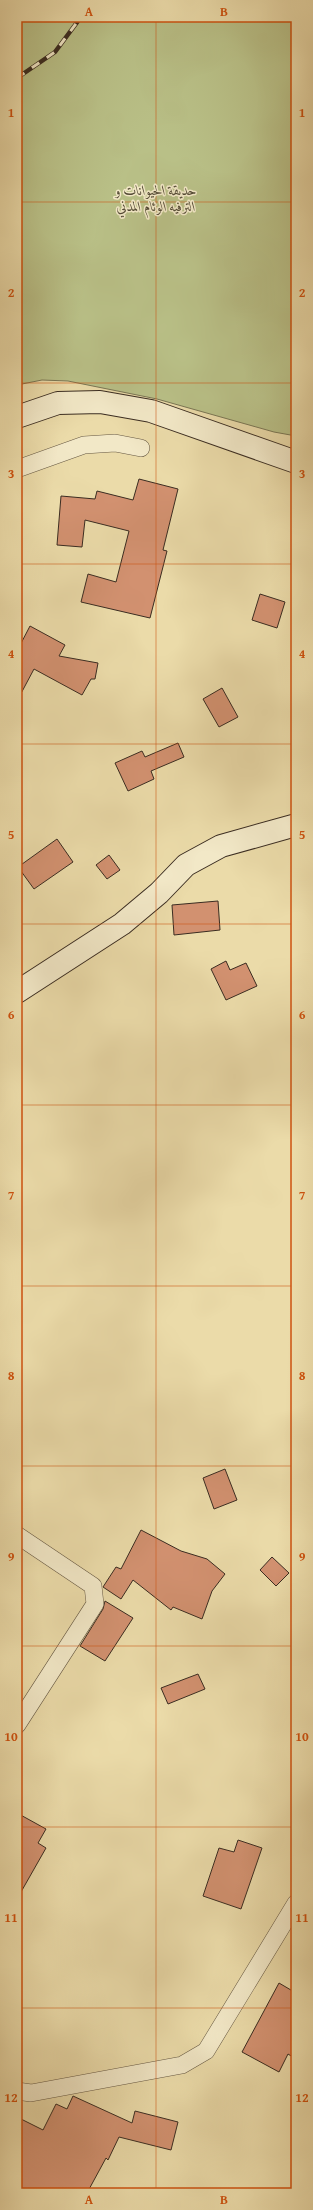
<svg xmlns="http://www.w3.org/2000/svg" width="313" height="2210" font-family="'Gentium Book Plus',Amiri,serif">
	<rect width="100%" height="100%" fill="#ebdba9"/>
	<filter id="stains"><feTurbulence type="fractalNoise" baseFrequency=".005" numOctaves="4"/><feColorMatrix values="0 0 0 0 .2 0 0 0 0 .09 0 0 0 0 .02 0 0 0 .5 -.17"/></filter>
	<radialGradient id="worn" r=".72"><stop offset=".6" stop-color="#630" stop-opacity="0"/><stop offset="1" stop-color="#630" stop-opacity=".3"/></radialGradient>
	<path fill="#b9c087" stroke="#7a7654" d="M17,17h279v419l-22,-4 -117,-33 -89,-18 -26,-1 -25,5z"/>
	<g fill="#d29170" stroke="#3a2c21">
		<path d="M139,479l39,10 -15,61 4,1 -17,67 -69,-16 7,-28 28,8 13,-51 -44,-11 -3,27 -25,-2 4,-49 34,3 2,-8 36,9z"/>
		<path d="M260,594l25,8 -8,26 -25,-8z"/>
		<path d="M30,626l35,19 -6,11 39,7 -3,16h-4l-9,16 -48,-26 -17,32v-50z"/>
		<path d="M222,688l16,29 -19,10 -16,-28z"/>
		<path d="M178,743l6,14 -33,14 3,8 -26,12 -13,-28 27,-12 3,6z"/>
		<path d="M57,839l16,23 -39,27 -16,-22z"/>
		<path d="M109,855l11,15 -13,9 -11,-14z"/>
		<path d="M218,901l2,29 -46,5 -2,-30z"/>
		<path d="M226,961l4,9 16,-7 11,23 -31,14 -15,-31z"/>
		<path d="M225,1469l12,31 -23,9 -11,-31z"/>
		<path d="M141,1530l40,21 26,8 18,15 -13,17 -10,28 -29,-12 -2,3 -38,-30 -12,19 -18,-12 13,-20 5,2z"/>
		<path d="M272,1557l17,16 -13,13 -16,-16z"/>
		<path d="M105,1601l28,17 -28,43 -25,-15 23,-37z"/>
		<path d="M198,1674l7,15 -37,15 -7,-16z"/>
		<path d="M17,1813l29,16 -8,14 8,5 -29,51z"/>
		<path d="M238,1840l24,8 -21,61 -38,-13 16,-48 15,4z"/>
		<path d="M279,1983l17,10v66l-8,-5 -9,18 -37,-20z"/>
		<path d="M73,2096l59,27 3,-12 43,11 -7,28 -52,-13 -11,23 -2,-2 -19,35h-70v-76l26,13 13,-26 11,5z"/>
	</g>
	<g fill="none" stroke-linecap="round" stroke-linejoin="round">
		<g stroke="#665843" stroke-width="18">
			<g id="street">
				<path d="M17,469l67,-24 31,-2 26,5"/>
				<path d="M17,1535l76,51 2,18 -78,121"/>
				<path d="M17,2091l14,2 151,-28 24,-14 90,-148"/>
			</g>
		</g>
		<g stroke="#3a2c21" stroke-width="24">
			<g id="secondary">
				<path d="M17,417l41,-14 42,-1 51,9 145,51"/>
				<path d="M17,992l105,-68 37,-31 27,-28 35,-19 75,-21"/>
			</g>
		</g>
		<use href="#street" stroke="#f2e8c7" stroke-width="17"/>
		<use href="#secondary" stroke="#f2e8c7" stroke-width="22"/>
		<g stroke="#3a2c21" stroke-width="4.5">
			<path id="rail" d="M17,78l38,-26 26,-35"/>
		</g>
		<use href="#rail" stroke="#f2e8c7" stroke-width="3" stroke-dasharray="9" stroke-linecap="butt"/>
	</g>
	<path fill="none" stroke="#ce520f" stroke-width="1" stroke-opacity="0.55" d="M156,17v2176M17,202h279M17,383h279M17,564h279M17,744h279M17,924h279M17,1105h279M17,1286h279M17,1466h279M17,1646h279M17,1827h279M17,2008h279"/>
	<g text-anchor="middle" stroke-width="3" stroke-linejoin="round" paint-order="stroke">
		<g font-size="14" font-style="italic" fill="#534a35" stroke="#f2e8c7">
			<text x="156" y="195">حديقة الحيوانات و<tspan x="156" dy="16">الترفيه الوئام المدني</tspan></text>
		</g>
	</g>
	<rect width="313" height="2210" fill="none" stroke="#ebdba9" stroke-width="44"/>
	<rect x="22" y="22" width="269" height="2166" fill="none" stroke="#ce520f" stroke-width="1.5"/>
	<g font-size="13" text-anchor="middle" font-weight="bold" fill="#ce520f">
		<text x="89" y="16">A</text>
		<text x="224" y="16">B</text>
		<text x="11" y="117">1</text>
		<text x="302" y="117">1</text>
		<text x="11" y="297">2</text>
		<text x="302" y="297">2</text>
		<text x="11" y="478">3</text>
		<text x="302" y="478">3</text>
		<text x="11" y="658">4</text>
		<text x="302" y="658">4</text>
		<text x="11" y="839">5</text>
		<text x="302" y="839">5</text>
		<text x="11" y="1019">6</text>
		<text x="302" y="1019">6</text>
		<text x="11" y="1200">7</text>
		<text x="302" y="1200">7</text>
		<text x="11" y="1380">8</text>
		<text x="302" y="1380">8</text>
		<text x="11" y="1561">9</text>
		<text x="302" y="1561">9</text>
		<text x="11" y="1741">10</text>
		<text x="302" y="1741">10</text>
		<text x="11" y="1922">11</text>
		<text x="302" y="1922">11</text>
		<text x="11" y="2102">12</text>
		<text x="302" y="2102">12</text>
		<text x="89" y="2204">A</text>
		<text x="224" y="2204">B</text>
	</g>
	<rect width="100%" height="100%" filter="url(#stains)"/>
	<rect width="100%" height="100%" fill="url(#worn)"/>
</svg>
